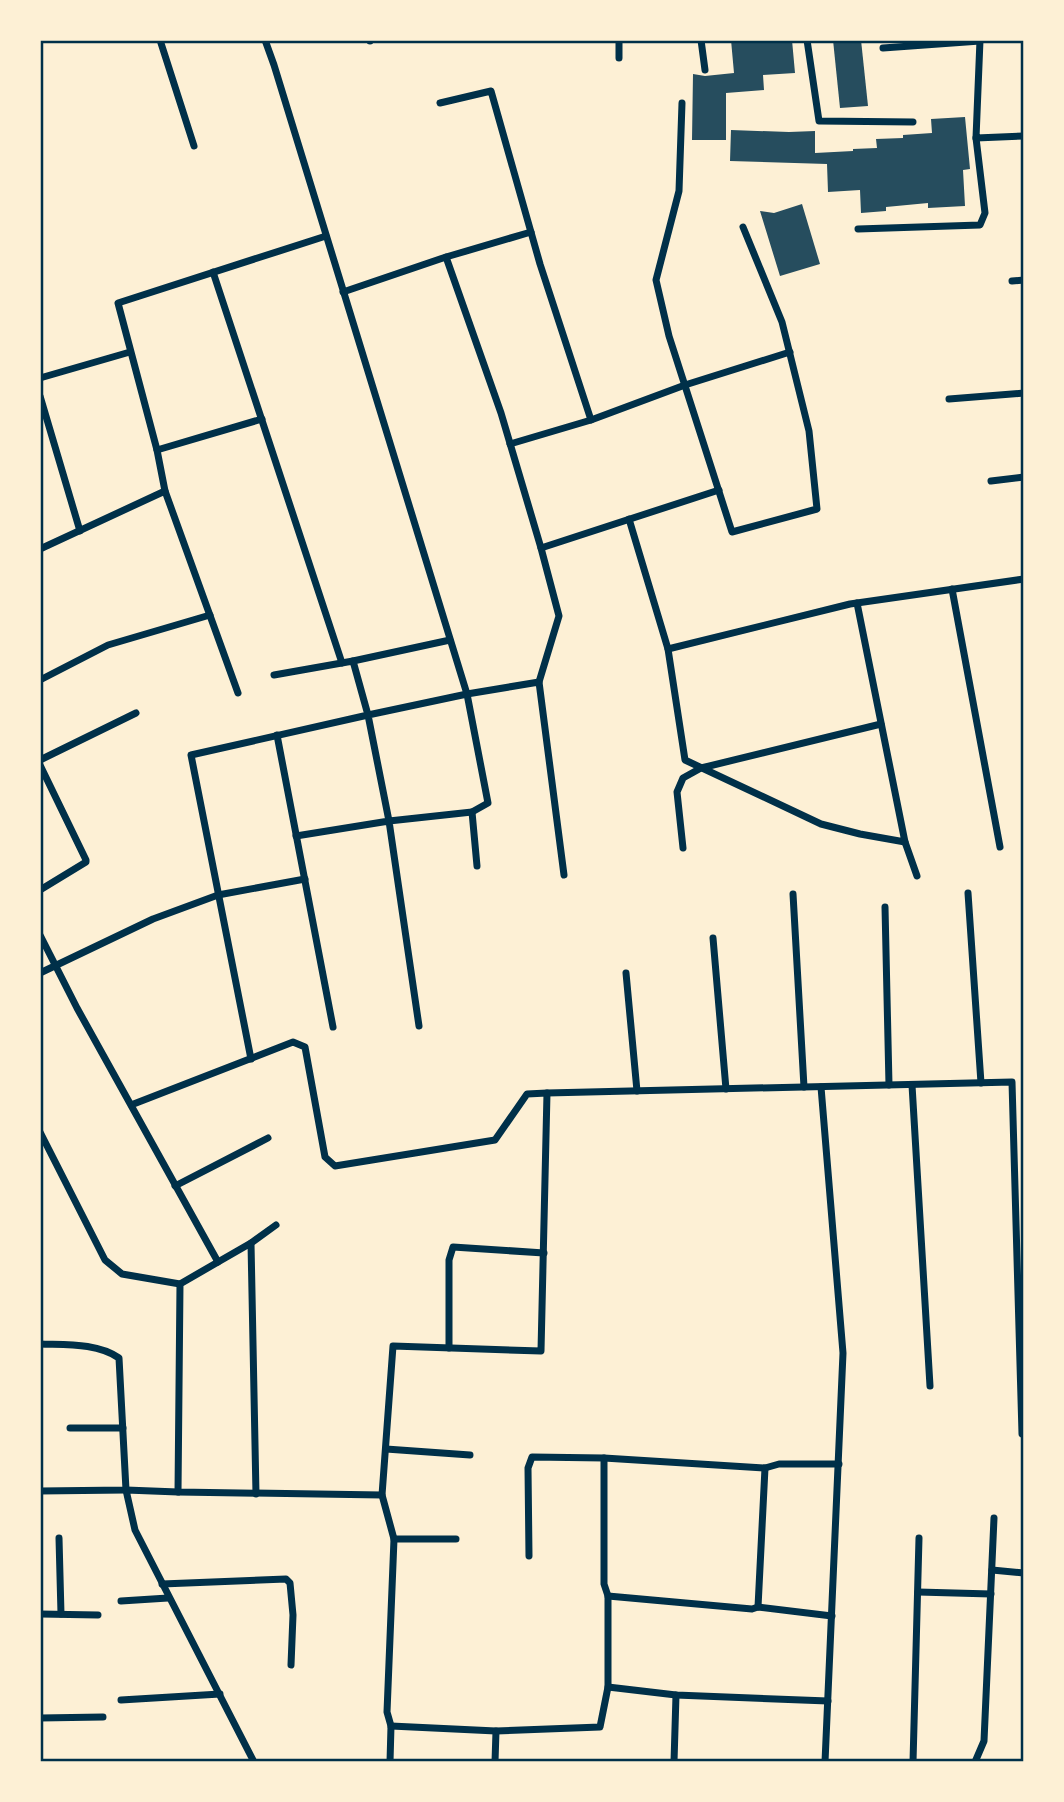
<svg xmlns="http://www.w3.org/2000/svg" width="1064" height="1802" font-family="'Zilla Slab',serif">
	<rect width="100%" height="100%" fill="#fdf0d5"/>
	<g fill="#264d5e">
		<path d="M731,40h61l3,33 -32,2 1,15 -38,3v47h-34l1,-66 12,2 29,-3z"/>
		<path d="M833,40h28l7,66 -28,2z"/>
		<path d="M965,117l5,52 -7,1 2,36 -37,2v-5l-42,4v4l-25,2 -1,-23 -32,2 -1,-28 -97,-3 1,-31 58,2 26,-1v22l38,-2v-2l24,-1 -1,-9 27,-1v-3l29,-2 -1,-14z"/>
		<path d="M802,204l18,60 -40,12 -20,-65 14,2z"/>
	</g>
	<g fill="none" stroke-linecap="round" stroke-linejoin="round">
		<g stroke="#003049" stroke-width="7">
			<path d="M160,40l34,106"/>
			<path d="M265,40l9,25 193,629 72,-12 25,193"/>
			<path d="M370,40v1"/>
			<path d="M619,40v18"/>
			<path d="M701,40l4,30"/>
			<path d="M807,40l12,81 94,1"/>
			<path d="M980,40l-4,98 48,-2"/>
			<path d="M883,48l97,-7"/>
			<path d="M440,103l51,-12 49,173 51,156 94,-35 105,-33"/>
			<path d="M682,103l-3,88 -23,89 13,56 63,196 85,-23 -8,-78 -27,-109 -39,-95"/>
			<path d="M858,229l122,-4 5,-12 -9,-75"/>
			<path d="M446,257l85,-25"/>
			<path d="M213,272l129,391"/>
			<path d="M1012,281l12,-1"/>
			<path d="M343,292l103,-35 55,156 40,135 18,68 -20,66"/>
			<path d="M40,378l90,-26"/>
			<path d="M40,396l40,135"/>
			<path d="M949,399l75,-6"/>
			<path d="M510,444l81,-24"/>
			<path d="M157,450l105,-31"/>
			<path d="M991,481l33,-4"/>
			<path d="M629,519l39,130 182,-45 174,-25"/>
			<path d="M541,548l178,-58"/>
			<path d="M40,549l125,-58"/>
			<path d="M952,589l48,258"/>
			<path d="M668,649l17,111 136,64 39,10 45,8 -48,-239"/>
			<path d="M353,661l97,-21"/>
			<path d="M40,680l68,-35 102,-30"/>
			<path d="M238,693l-73,-202 -8,-41 -39,-147 208,-67"/>
			<path d="M277,735l56,292"/>
			<path d="M40,760l96,-47"/>
			<path d="M40,765l46,95v2l-46,28"/>
			<path d="M472,812l5,54"/>
			<path d="M296,836l93,-15 83,-9 16,-9 -21,-109 -99,21 21,106 30,205"/>
			<path d="M905,842l12,34"/>
			<path d="M683,848l-6,-56 6,-14 18,-10 180,-44"/>
			<path d="M968,893l13,190"/>
			<path d="M793,894l11,193"/>
			<path d="M885,907l4,178"/>
			<path d="M40,935l37,73 141,254 -38,22 -2,208 204,3 11,-149 148,5 6,-258 -20,1 -32,46 -160,26 -10,-9 -20,-110 -12,-5 -162,63"/>
			<path d="M713,938l13,151"/>
			<path d="M40,973l113,-54 65,-24 87,-16"/>
			<path d="M626,973l11,118"/>
			<path d="M251,1059l-60,-304 177,-40 -15,-54 -79,14"/>
			<path d="M912,1085l18,301"/>
			<path d="M821,1087l22,266 -18,409"/>
			<path d="M547,1093l465,-11 10,352"/>
			<path d="M40,1132l65,128 17,14 58,10"/>
			<path d="M175,1186l93,-48"/>
			<path d="M251,1243l25,-18"/>
			<path d="M218,1262l33,-19 5,251"/>
			<path d="M40,1344c27,1 57,-1 79,14l7,132 -86,1"/>
			<path d="M449,1348v-88l4,-13 91,6"/>
			<path d="M70,1428h53"/>
			<path d="M386,1449l84,6"/>
			<path d="M178,1492l-52,-2 9,40 119,232"/>
			<path d="M382,1495l12,44 -7,173 4,14 -1,36"/>
			<path d="M59,1538l2,76"/>
			<path d="M394,1539h62"/>
			<path d="M529,1556l-1,-88 4,-11 72,1 161,10 14,-4h60"/>
			<path d="M992,1570l32,3"/>
			<path d="M162,1584l124,-5 4,4 3,32 -2,50"/>
			<path d="M918,1592l73,2"/>
			<path d="M608,1596l144,13 6,-2 74,9"/>
			<path d="M121,1601l47,-3"/>
			<path d="M758,1607l7,-139"/>
			<path d="M40,1614l58,1"/>
			<path d="M608,1687l68,8 152,6"/>
			<path d="M121,1700l99,-6"/>
			<path d="M40,1718l63,-1"/>
			<path d="M391,1726l105,5 104,-4 8,-40v-91l-4,-12v-126"/>
			<path d="M495,1762l1,-31"/>
			<path d="M674,1762l2,-67"/>
			<path d="M913,1762l6,-224"/>
			<path d="M975,1762l9,-21 10,-223"/>
		</g>
	</g>
	<rect width="1064" height="1802" fill="none" stroke="#fdf0d5" stroke-width="84"/>
	<rect x="42" y="42" width="980" height="1718" fill="none" stroke="#003049" stroke-width="2.5"/>
</svg>
